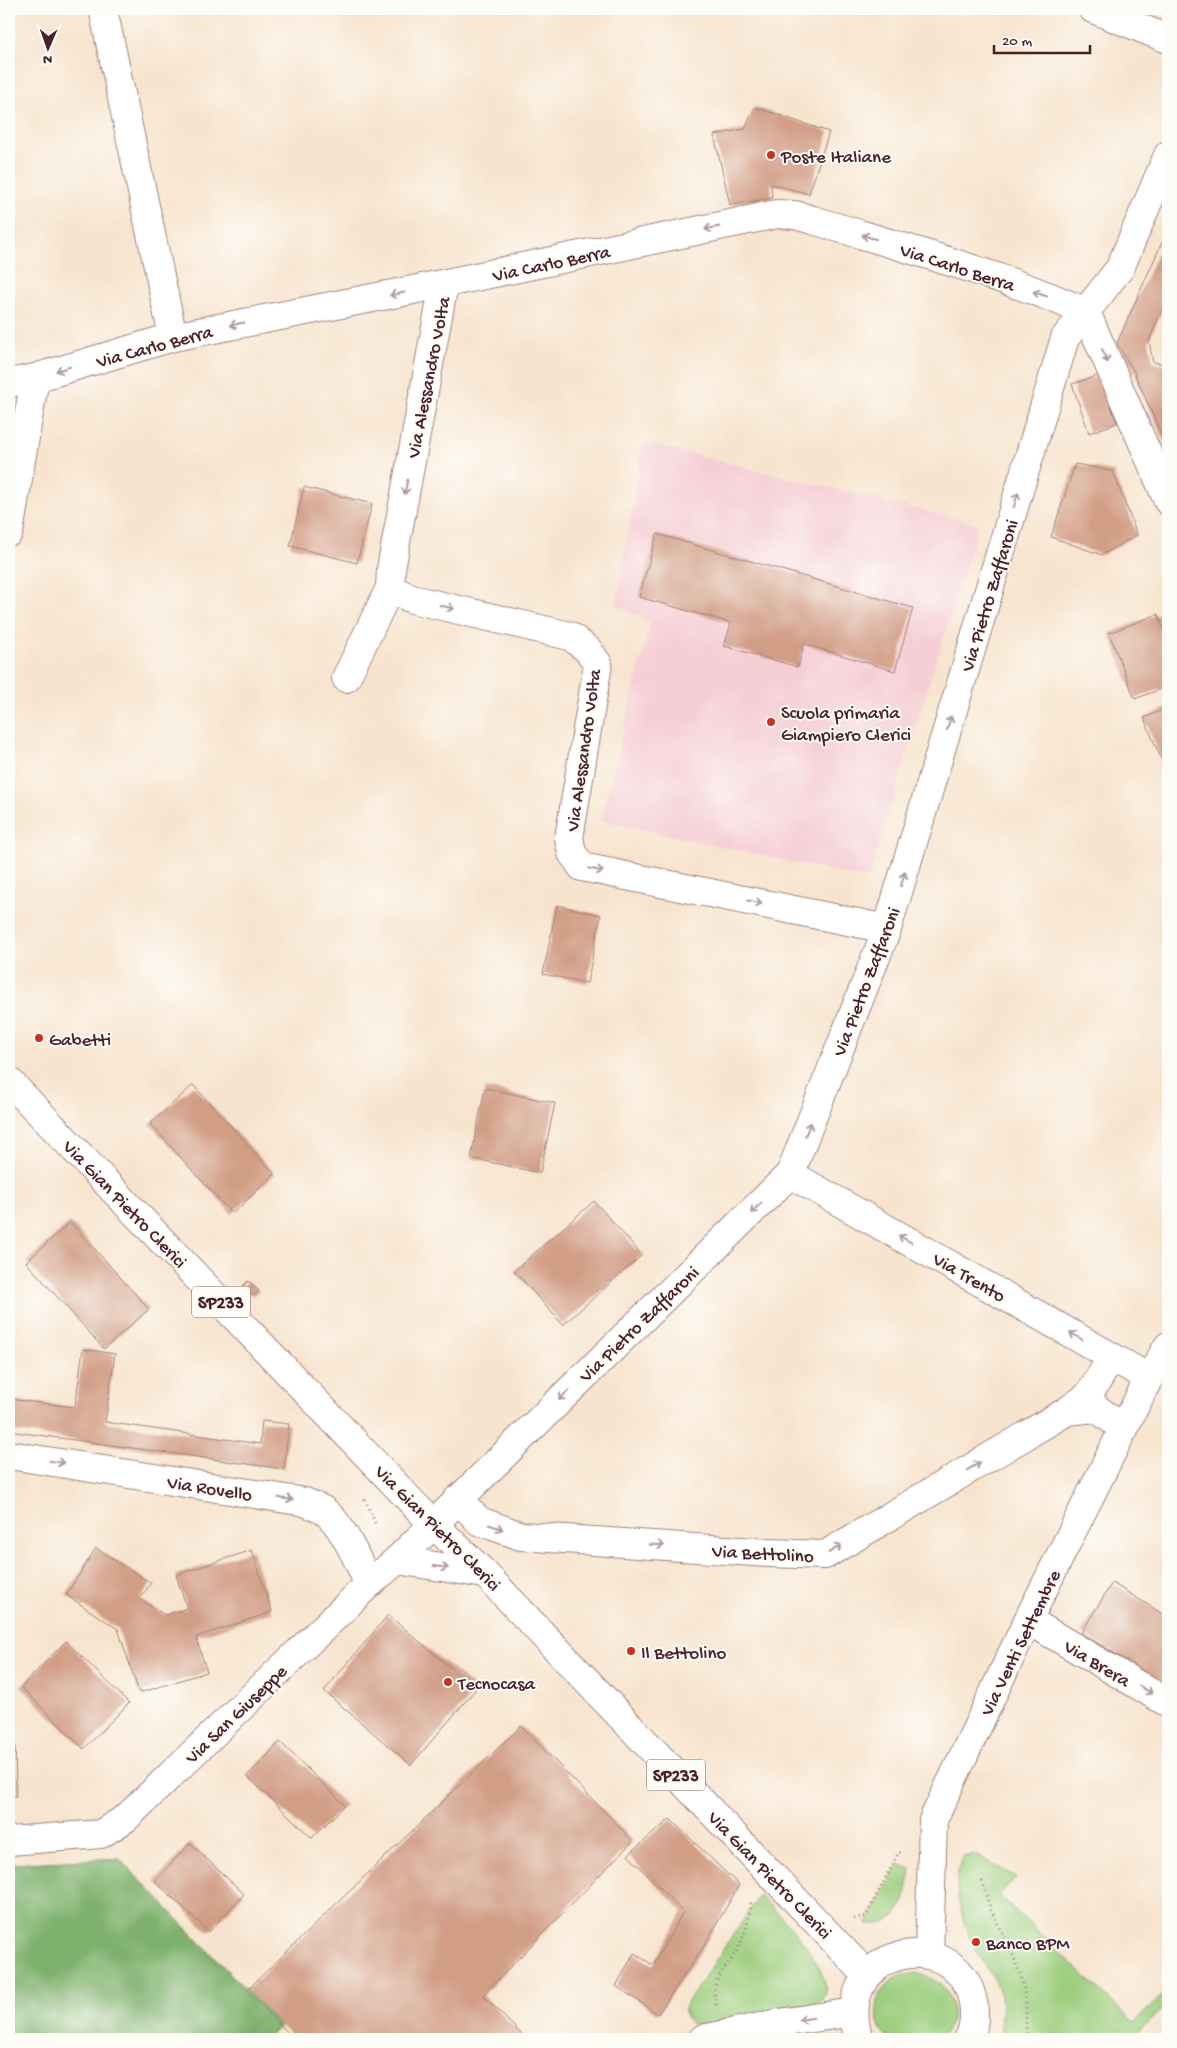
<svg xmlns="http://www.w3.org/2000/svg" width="1177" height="2048" font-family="'Gochi Hand',sans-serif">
	<rect width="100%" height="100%" fill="#fdfcf7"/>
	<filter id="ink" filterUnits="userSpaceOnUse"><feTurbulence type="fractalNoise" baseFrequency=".02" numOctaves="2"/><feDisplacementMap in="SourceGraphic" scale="10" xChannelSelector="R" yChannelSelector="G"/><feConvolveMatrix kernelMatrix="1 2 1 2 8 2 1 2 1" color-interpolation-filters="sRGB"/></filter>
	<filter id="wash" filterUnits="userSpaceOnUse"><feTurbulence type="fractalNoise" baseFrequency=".0096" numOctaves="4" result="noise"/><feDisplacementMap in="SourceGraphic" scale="20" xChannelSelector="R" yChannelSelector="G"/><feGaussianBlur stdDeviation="1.12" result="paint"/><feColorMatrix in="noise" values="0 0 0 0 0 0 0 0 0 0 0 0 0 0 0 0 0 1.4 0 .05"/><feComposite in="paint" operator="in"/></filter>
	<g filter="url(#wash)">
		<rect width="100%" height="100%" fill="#f7e4ce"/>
		<path fill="#f6cfd6" d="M643,442l336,82 -111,355 -267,-59 49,-197 -34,-19z"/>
		<g fill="#9dce7e" stroke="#747654">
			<path d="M971,1855l7,1 38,21 -17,18 135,128 34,-33v13l-36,36h-130c-4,-15 2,-31 -2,-46 -5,-18 -18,-30 -26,-47 -12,-24 -24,-63 -12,-89z"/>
			<path d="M898,1864l13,5c-5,27 -8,58 -44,55z"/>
			<path d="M760,1895c15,15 87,86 59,107 -2,2 -8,3 -11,4l-96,16c-16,6 -28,4 -27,-16z"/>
			<path d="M916,1973c34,8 49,38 24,66h-51c-18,-15 -16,-46 4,-59 8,-5 15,-6 23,-7z"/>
			<path d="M808,2030l13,9h-61z"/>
		</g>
		<path fill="#7eb16d" stroke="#64684c" d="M119,1858l162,168 -16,13h-256v-175z"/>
		<g id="blocks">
			<g fill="#d19d85">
				<path d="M1148,9h16v1l-11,1z"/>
				<path d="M755,107l74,25 -20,62 -38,-10 1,14 -42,7 -16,-70 31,-6z"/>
				<path d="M1168,229v67l-19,45 4,21 15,3v85l-35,-80 -16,-27z"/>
				<path d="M1100,375l17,48 -28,10 -17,-49z"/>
				<path d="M1075,464l38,7 24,64 -35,20 -51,-18z"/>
				<path d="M304,487l68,17 -15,59 -67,-17z"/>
				<path d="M657,534l256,74 -18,63 -91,-27 -6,23 -74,-21 7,-23 -92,-26z"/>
				<path d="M1158,614l10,27v45l-33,13 -26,-66z"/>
				<path d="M1168,707v53l-5,3 -19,-45z"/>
				<path d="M557,905l44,10 -14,68 -44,-9z"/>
				<path d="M193,1085l82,89 -43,40 -82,-90z"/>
				<path d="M485,1088l70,15 -15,70 -69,-15z"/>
				<path d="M594,1201l48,54 -79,70 -49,-54z"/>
				<path d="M70,1222l79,87 -45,40 -78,-87z"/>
				<path d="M248,1281l11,10 -6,5 -11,-9z"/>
				<path d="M83,1349l32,5 -10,68 155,22 2,-23 27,3 -5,45 -275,-38v-32l66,8z"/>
				<path d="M96,1548l55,35 -11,16 25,16 22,-7 -11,-33 76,-25 20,62 -76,25 11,35 -68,21 -21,-64 -52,-34z"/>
				<path d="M1112,1583l56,34v69l-87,-53z"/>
				<path d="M388,1615l88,74 -65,76 -87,-74z"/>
				<path d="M66,1641l63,62 -45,46 -63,-62z"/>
				<path d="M521,1726l112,115 -150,154 43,44h-54l-6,-6 -6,6h-166l-47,-49z"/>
				<path d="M9,1730h6l1,66h-7z"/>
				<path d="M280,1742l65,63 -33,33 -65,-62z"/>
				<path d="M670,1819l69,66 -35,61 -46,68 -42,-28 18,-33 19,12 30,-53 -55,-57z"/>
				<path d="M190,1843l54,51 -35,38 -54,-51z"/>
			</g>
		</g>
	</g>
	<g filter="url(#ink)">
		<use href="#blocks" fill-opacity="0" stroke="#a0827c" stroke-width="1"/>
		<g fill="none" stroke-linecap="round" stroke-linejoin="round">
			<g stroke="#a0827c" stroke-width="30">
				<g id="minor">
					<path d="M103,9l70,328"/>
					<path d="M1093,9l75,30"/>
					<path d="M444,284l-53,285 -1,19 22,11 158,37 18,14 10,14 -29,174 3,15 10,14 305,62"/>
					<path d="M1086,312l82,189"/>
					<path d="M9,383l26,-5 138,-41 235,-46 369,-77 18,1 18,5c91,28 185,53 273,92"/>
					<path d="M9,532l26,-154"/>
					<path d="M346,678l44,-90"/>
					<path d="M790,1174l359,204"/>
					<path d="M1067,1411l21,-15 24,-39"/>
					<path d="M9,1455l296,47c6,3 12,5 18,8 20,14 35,52 46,74"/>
					<path d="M458,1499l21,22 42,15 248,17 56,2 242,-144 29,-3 28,21"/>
					<path d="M397,1560l88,14"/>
					<path d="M1028,1620l140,83"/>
					<path d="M9,1841l92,-7 25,-16 243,-234 28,-24 393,-386 97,-245 178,-591 55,-70 48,-113"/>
					<path d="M929,1955l4,-135 95,-200 121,-242 19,-32"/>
					<path d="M703,2039l76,-16 75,-11"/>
				</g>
			</g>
			<g stroke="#a0827c" stroke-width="30">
				<g id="primary">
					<path d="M9,1081l424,443 52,50 382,401"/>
					<path d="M859,2039c-30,-92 99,-117 114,-37 2,13 2,26 -5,37"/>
				</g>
			</g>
			<g stroke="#a0827c" stroke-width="3" stroke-dasharray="1 4" stroke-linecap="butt">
				<path d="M365,1499l11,26"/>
				<path d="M982,1881l8,27 22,44 11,32 3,17v38"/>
				<path d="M854,1919l12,-3 33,-64 2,1"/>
				<path d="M716,2005c-6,-28 8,-32 20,-53 9,-17 14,-34 15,-53"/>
				<path d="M274,2039l7,-6 6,6"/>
			</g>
			<use href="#minor" stroke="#fff" stroke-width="28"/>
			<use href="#primary" stroke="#fff" stroke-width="28"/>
		</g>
		<defs><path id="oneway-shaft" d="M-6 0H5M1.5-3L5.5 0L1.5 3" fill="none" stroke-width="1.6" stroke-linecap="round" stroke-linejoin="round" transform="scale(1.25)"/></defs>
		<g stroke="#ae9aa0">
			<use href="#oneway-shaft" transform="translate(712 228) rotate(168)"/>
			<use href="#oneway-shaft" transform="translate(869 237) rotate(-163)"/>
			<use href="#oneway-shaft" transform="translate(397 294) rotate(169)"/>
			<use href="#oneway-shaft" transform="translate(1040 294) rotate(-161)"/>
			<use href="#oneway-shaft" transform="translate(237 324) rotate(169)"/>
			<use href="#oneway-shaft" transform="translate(1105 356) rotate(66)"/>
			<use href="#oneway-shaft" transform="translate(63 369) rotate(163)"/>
			<use href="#oneway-shaft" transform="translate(406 487) rotate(101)"/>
			<use href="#oneway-shaft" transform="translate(1016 500) rotate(-73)"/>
			<use href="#oneway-shaft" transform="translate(447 607) rotate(13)"/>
			<use href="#oneway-shaft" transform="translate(949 723) rotate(-73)"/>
			<use href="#oneway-shaft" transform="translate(596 870) rotate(11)"/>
			<use href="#oneway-shaft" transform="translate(903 879) rotate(-73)"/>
			<use href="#oneway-shaft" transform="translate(755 902) rotate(11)"/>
			<use href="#oneway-shaft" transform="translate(808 1129) rotate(-68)"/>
			<use href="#oneway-shaft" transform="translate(756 1208) rotate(136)"/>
			<use href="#oneway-shaft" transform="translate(905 1239) rotate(-150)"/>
			<use href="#oneway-shaft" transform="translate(1076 1336) rotate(-150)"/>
			<use href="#oneway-shaft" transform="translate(564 1395) rotate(136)"/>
			<use href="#oneway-shaft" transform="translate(57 1462) rotate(9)"/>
			<use href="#oneway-shaft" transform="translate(974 1466) rotate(-31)"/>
			<use href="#oneway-shaft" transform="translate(286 1499) rotate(9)"/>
			<use href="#oneway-shaft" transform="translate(496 1527) rotate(19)"/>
			<use href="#oneway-shaft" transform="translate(657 1545) rotate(4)"/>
			<use href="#oneway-shaft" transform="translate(835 1549) rotate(-31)"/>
			<use href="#oneway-shaft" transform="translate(441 1567) rotate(8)"/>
			<use href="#oneway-shaft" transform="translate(1146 1690) rotate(31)"/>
			<use href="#oneway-shaft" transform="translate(806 2019) rotate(171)"/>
		</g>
	</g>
	<g fill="#c8321e" stroke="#fdfcf7" stroke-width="2">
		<circle cx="771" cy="155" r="5"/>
		<circle cx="771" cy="722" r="5"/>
		<circle cx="39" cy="1038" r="5"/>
		<circle cx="631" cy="1651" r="5"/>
		<circle cx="448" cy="1682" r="5"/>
		<circle cx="976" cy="1942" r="5"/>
	</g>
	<g text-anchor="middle" stroke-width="4" stroke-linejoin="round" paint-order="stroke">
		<g fill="#fdfcf7" stroke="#806168" stroke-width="1">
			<rect x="192" y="1286.5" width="58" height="31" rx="4"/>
			<rect x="647" y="1759.5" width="58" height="31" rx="4"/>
		</g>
		<g font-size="18" font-weight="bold" fill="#4a1f2b">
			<text x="221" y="1308">SP233</text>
			<text x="676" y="1781">SP233</text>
		</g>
		<g font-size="19" fill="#4a1f2b" stroke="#fdfcf7" text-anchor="start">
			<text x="781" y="162">Poste Italiane</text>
			<text x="781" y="718">Scuola primaria<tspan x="781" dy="22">Giampiero Clerici</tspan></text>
			<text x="49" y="1045">Gabetti</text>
			<text x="641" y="1658">Il Bettolino</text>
			<text x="458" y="1689">Tecnocasa</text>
			<text x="986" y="1949">Banco BPM</text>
		</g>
		<g font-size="19" fill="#4a1f2b" stroke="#fdfcf7">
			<text transform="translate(551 262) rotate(-12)" y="7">Via Carlo Berra</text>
			<text transform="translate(958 266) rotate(18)" y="7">Via Carlo Berra</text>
			<text transform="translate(154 345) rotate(-15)" y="7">Via Carlo Berra</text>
			<text transform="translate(427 377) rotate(-79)" y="7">Via Alessandro Volta</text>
			<text transform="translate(988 595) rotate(-73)" y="7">Via Pietro Zaffaroni</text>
			<text transform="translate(582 750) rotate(-82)" y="7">Via Alessandro Volta</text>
			<text transform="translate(865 981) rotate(-69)" y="7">Via Pietro Zaffaroni</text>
			<text transform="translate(126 1203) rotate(46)" y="7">Via Gian Pietro Clerici</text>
			<text transform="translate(970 1276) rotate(30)" y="7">Via Trento</text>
			<text transform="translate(638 1323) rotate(-44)" y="7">Via Pietro Zaffaroni</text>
			<text transform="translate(210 1487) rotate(9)" y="7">Via Rovello</text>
			<text transform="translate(439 1527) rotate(45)" y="7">Via Gian Pietro Clerici</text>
			<text transform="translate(763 1552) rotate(3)" y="7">Via Bettolino</text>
			<text transform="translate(1019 1642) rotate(-64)" y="7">Via Venti Settembre</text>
			<text transform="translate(1098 1662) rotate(31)" y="7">Via Brera</text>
			<text transform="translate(235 1713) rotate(-44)" y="7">Via San Giuseppe</text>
			<text transform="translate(771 1874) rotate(46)" y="7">Via Gian Pietro Clerici</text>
		</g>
	</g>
	<rect width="1177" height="2048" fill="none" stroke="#fdfcf7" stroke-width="30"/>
	<g transform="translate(48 48) rotate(182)" stroke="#fdfcf7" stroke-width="4" paint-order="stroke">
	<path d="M0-4L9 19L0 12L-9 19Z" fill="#4a1f2b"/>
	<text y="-8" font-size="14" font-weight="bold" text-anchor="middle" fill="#4a1f2b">N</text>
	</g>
	<path d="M994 45v8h96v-8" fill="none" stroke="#4a1f2b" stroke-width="2.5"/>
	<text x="1002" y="45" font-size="15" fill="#4a1f2b" stroke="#fdfcf7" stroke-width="4" paint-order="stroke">20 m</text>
</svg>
